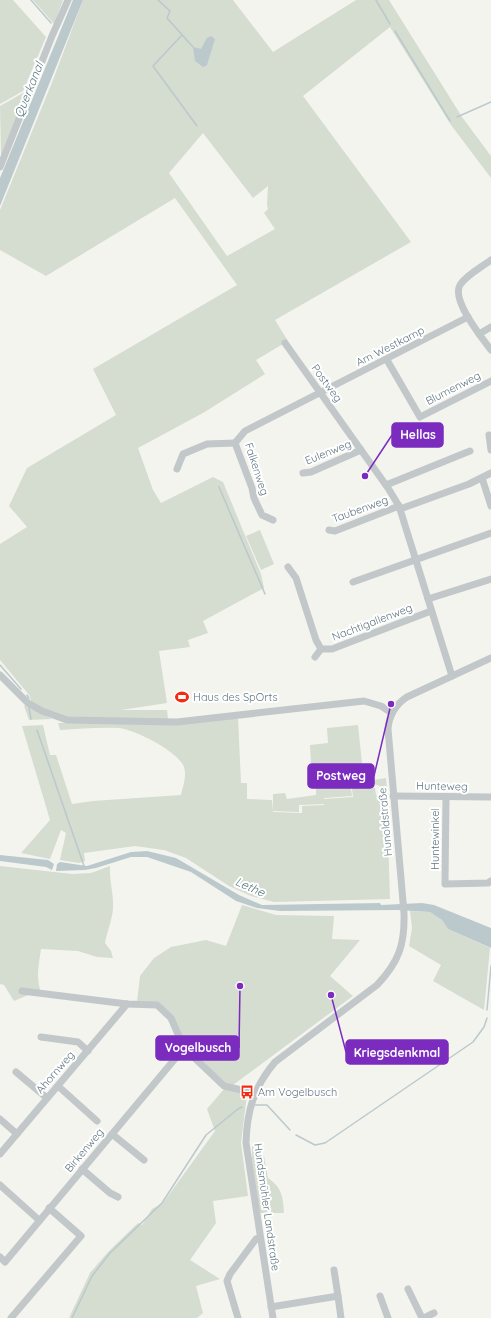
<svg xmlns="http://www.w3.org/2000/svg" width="491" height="1318" font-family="Quicksand,sans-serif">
	<rect width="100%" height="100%" fill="#f4f4ef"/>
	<g fill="#d5dcd0" fill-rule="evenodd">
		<path d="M0,0h13l33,37 -23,54 -23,13z"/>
		<path d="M33,0h30l-9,24z"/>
		<path d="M83,0h150l40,52 83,-52h33l73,117 29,39v22l-40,-53 -61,-98 -87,69 108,146 -136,78 13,21 -32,19 9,14 -62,39 -65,35 15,42 8,13 52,-26 10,5 38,92 3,14 -61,33 5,12 -20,7 2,7 -31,4 8,52 -46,7h46l1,9 -101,-1 -24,-9 -12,-7 -1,-6 -30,-36v-116l27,-17 -18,-21 18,-38 89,-53 -23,-46 144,-84 -62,-87 -129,78 -46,-26v-40l53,-130zM203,133l50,65 15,-12 -1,19 1,4 -4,4 11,16 -48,27 -58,-83z"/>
		<path d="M23,93l4,1 -26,62 -1,-50z"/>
		<path d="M260,530l14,34 -13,6 -15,-34z"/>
		<path d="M26,705l26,14 -23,1 -5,-14z"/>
		<path d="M238,717l3,66h6v16l25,1 1,12 29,1v-7l22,-1v-6l29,-2 -2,-16 24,7 1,7 11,10 3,94 -116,3 -23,-6 -22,-10 -43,-28 -22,-8 -29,-4 -51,7 1,8 -6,2 -19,-3 6,-27 -5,-3 -11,29 -29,-6 29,-33 -28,-94 21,-1 7,30h6l16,49 21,-3 88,-6c2,-9 6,-19 3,-28 -5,-15 -50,-38 -65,-39 -19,-1 -40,1 -59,2l-2,-7z"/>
		<path d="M358,725l5,48 10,7 13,-2 1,11 -37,-15 -39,-11 -1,-18 18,-2 -1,-15z"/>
		<path d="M350,781l2,15 -28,2v6l-25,1v7l-26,-1v-17l12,-1 2,6 29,-4v-6l6,-5z"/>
		<path d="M0,866l72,8 19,-1 19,-7c-1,15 4,28 3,43 -1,11 -6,23 -8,34l6,8 2,7 -16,-1 -19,-6 -37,-2c-2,15 -5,25 -1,41l-26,11 -10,-16 -4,-1z"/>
		<path d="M242,905l34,10 58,1 -2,23 28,1 -30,36 23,20 -120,89 -8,-1 -38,-34 -15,-33 -14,-13 -21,-2 3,-26 14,-18 17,-11 35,-7 20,6z"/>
		<path d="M410,911l20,1 5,3 7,5 6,9 42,19 -6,62 -51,-29 8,-16 -32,-19 3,-18z"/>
		<path d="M224,1089l23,5 -6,49 7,53 -35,5 3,22 -26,37 30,19 -24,7 7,27 -6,5h-128l21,-45 18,-21 30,-29 4,2 10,-16 11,-6 52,-72 -8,-22z"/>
		<path d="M252,1145l12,11 4,22c14,10 15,18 16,35h-24l-8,-54z"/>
	</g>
	<g fill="#bbc9cd">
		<path d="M73,0h10l-83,206v-28z"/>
		<path d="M211,36l4,3 -8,26 -4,2 -8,-6 -2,-14 8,2 6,-11z"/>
		<path d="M147,851l29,7 63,37 23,10 118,-2 1,2 41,-2 12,2 57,23v20l-43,-19 -6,-9 -12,-8 -33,-2 -117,1 -23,-3 -21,-7 -45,-29 -44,-15h-16l-35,11 -11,2 -29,1 1,-7 3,-2 27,4 44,-14z"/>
		<path d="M0,855l48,5 6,4 -2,6 -6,-3 -46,-6z"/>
	</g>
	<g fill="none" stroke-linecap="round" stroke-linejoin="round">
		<g stroke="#bbc9cd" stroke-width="1.5">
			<path d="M31,0l20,23"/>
			<path d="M158,0l12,11 -3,7 26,29"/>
			<path d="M376,0l14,24"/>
			<path d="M395,31l55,90"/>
			<path d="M182,35l-29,31 44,60"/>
			<path d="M457,117l34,-15"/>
			<path d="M219,487l46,107"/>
			<path d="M0,665l21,24"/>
			<path d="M27,695l2,3"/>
			<path d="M29,708l2,11"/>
			<path d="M37,730l47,136"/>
			<path d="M487,1010l4,-44"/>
			<path d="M255,1105h12l23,25"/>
			<path d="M296,1135l19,10 10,-2 148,-101 11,-15 3,-9"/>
			<path d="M72,1318l20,-42 18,-23 52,-50 44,-68 32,-26 4,-2"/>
		</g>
		<g stroke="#c2c7c9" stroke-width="7">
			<path d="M0,167l52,-131 16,-36"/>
			<path d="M491,260c-9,7 -25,15 -31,25 -9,15 22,53 31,65"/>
			<path d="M479,334l12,-7"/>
			<path d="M285,343l103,145 11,18 53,170"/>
			<path d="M387,360l33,57 71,-36"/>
			<path d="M489,435l2,15"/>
			<path d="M177,469l6,-15 24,-10 28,-1"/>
			<path d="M303,473l8,-1 50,-22"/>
			<path d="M482,478l9,28"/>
			<path d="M386,485l84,-34"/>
			<path d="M400,509l69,-25 22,-11"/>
			<path d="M273,520l-11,-5 -8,-17 -2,-10 -17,-45 10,-12 223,-114"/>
			<path d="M329,530l6,1 64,-25"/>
			<path d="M288,567l8,11 20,62 5,9h11l99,-38"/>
			<path d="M353,582l138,-49"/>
			<path d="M428,599l63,-20"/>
			<path d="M315,657l6,-8"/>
			<path d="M0,675l28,28 14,8 25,9 110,2 187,-21 17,5 11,7"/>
			<path d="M393,796l98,1"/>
			<path d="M446,797l-1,87 43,-1 3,-2"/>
			<path d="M22,991l105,13 30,1 14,13 13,30 40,38 31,7"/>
			<path d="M41,1037l37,5 10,9"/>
			<path d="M16,1072l31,26"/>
			<path d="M58,1086l39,35"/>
			<path d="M0,1119l17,15"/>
			<path d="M112,1134l32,26"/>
			<path d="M0,1154l127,-150"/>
			<path d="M82,1169l28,24 8,4"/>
			<path d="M0,1185l39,35"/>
			<path d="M0,1257l5,5 179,-214"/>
			<path d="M334,1270l4,26"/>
			<path d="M408,1289l14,29"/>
			<path d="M380,1296l8,22"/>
			<path d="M271,1307l67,-11 3,22"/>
			<path d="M11,1318l70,-82 -32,-28"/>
			<path d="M238,1318l-11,-37 3,-7 26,-35 4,-1"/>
			<path d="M273,1318l-27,-175c1,-33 8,-56 29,-81l102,-77c22,-23 28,-41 27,-72l-16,-184c1,-14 7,-24 19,-32l84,-39"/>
			<path d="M424,1318l10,-5"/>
		</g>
	</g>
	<defs>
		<g id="stadium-bare" transform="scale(1.08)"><path d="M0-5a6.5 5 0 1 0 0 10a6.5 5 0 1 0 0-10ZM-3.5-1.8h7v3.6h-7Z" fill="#f32b10" stroke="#fff" stroke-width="2.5" paint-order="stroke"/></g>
		<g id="bus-bare" transform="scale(1.08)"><path d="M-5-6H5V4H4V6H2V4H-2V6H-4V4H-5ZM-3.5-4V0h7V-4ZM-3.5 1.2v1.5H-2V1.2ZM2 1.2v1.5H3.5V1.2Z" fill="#f32b10" stroke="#fff" stroke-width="2.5" paint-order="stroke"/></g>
	</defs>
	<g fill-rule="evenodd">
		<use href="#stadium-bare" x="182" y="697"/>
		<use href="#bus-bare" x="247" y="1092"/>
	</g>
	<g text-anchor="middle" stroke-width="4" stroke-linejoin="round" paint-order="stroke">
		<g font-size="11" fill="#607783" stroke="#fff">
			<text transform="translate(390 346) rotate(-27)" y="4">Am Westkamp</text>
			<text transform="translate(327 383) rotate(54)" y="4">Postweg</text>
			<text transform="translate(453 388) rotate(-27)" y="4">Blumenweg</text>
			<text transform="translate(328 452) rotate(-22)" y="4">Eulenweg</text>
			<text transform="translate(257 469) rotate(72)" y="4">Falkenweg</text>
			<text transform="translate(360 509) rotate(-20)" y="4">Taubenweg</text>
			<text transform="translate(372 622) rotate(-21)" y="4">Nachtigallenweg</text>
			<text transform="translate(442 786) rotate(1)" y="4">Hunteweg</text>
			<text transform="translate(385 822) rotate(-95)" y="4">Hunoldstraße</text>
			<text transform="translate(435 839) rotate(-90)" y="4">Huntewinkel</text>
			<text transform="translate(55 1072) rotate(-49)" y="4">Ahornweg</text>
			<text transform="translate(84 1150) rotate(-50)" y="4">Birkenweg</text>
			<text transform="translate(267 1207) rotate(82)" y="4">Hundsmühler Landstraße</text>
		</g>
		<g font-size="11" fill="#607783" stroke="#fff" text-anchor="start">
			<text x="193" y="701">Haus des SpOrts</text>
			<text x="258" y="1096">Am Vogelbusch</text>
		</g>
		<g font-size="12" font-style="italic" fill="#5b7b81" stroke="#fff">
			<text transform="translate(29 90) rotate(-68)" y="4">Querkanal</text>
			<text transform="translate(250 887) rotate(24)" y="4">Lethe</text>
		</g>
	</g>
	<path fill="none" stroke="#7b2cbf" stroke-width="1.5" d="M365 476L392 435M391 704L374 776M240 986L239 1048M331 995L346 1052"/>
	<g fill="#7b2cbf" stroke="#fff" stroke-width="1.5">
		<circle cx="365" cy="476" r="4"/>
		<circle cx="391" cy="704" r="4"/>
		<circle cx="240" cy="986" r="4"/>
		<circle cx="331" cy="995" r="4"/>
	</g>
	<g fill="#7b2cbf" stroke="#7b2cbf" stroke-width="1.5">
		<rect x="392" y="423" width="51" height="24" rx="4"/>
		<rect x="308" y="764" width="66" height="24" rx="4"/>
		<rect x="156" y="1036" width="83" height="24" rx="4"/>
		<rect x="346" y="1040" width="102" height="24" rx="4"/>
	</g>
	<g font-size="12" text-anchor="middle" font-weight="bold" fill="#fff">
		<text x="418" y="439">Hellas</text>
		<text x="341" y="780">Postweg</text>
		<text x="198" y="1052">Vogelbusch</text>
		<text x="397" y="1057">Kriegsdenkmal</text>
	</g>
</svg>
